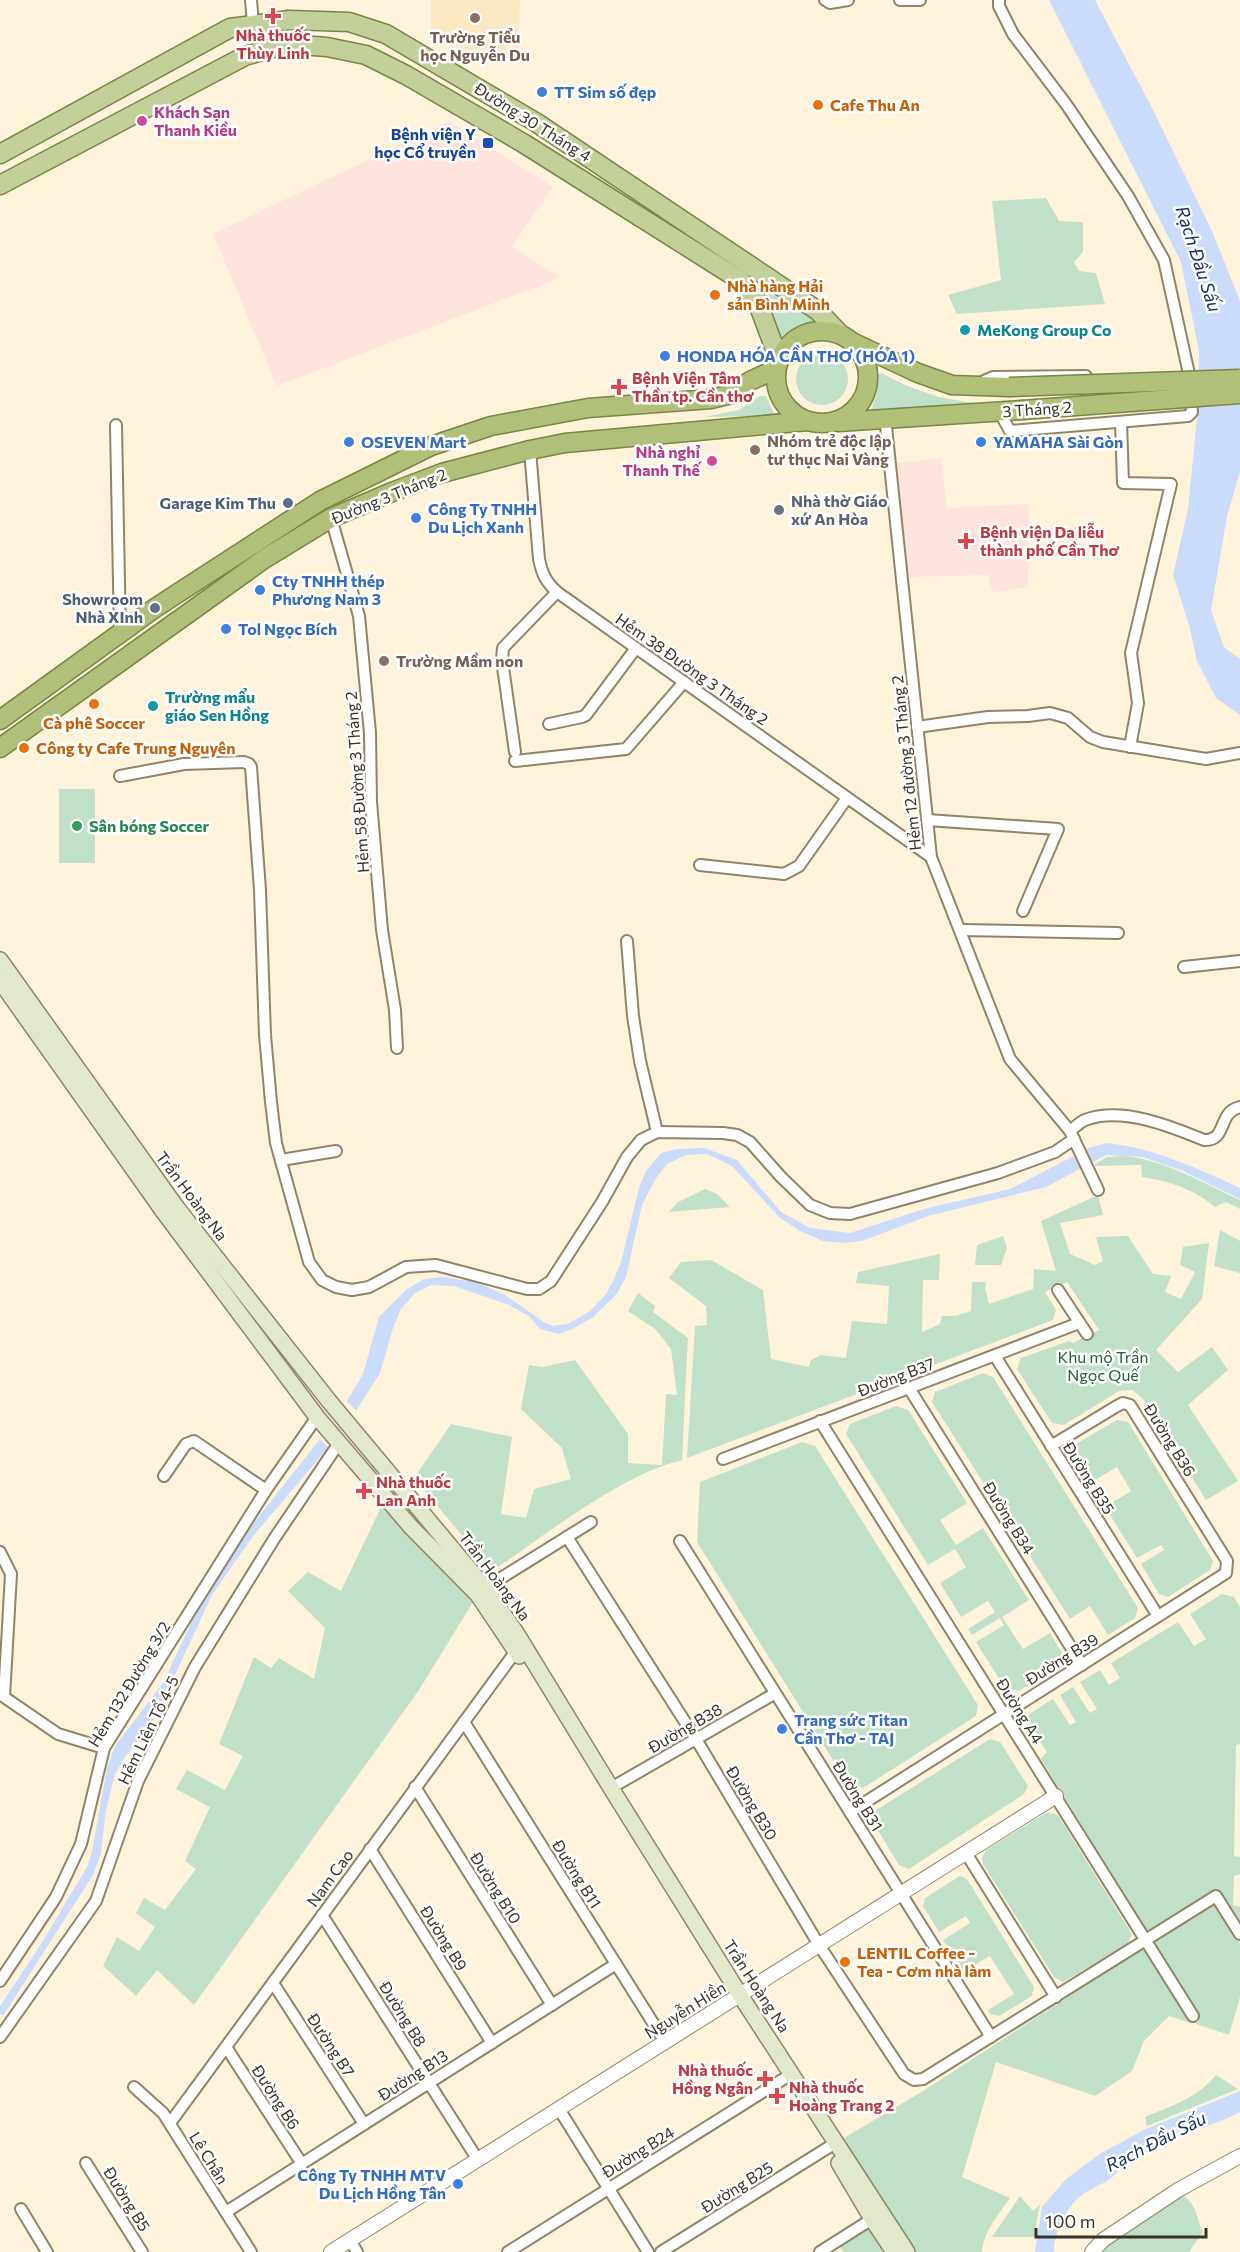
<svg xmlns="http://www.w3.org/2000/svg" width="1240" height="2252" font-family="Commissioner,sans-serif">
	<rect width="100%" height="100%" fill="#fff4db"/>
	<path fill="#fbe9c3" d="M431,0h89l-2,60 -35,-2 -52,-22z"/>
	<g fill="#fee4df">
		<path d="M449,121l104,66 -41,59 48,32 -283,108 -64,-152z"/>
		<path d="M941,458l6,50 82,-4 -1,83 -36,5 -4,-17 -80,2 -12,-114z"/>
	</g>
	<g fill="#c0e0c9">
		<path d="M1046,198l13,23 24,1v30l-9,10 5,9 17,2 9,31 -148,10 -9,-19 53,-15 -9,-79z"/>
		<path d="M751,277l64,41 -2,4 -19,5 -13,10 -3,-3 -7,-28z"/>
		<circle cx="822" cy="379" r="26"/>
		<path d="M881,373l26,13 32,11 45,8 -110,7 -3,-2 6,-16v-19z"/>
		<path d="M760,396h6l8,18 -2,2 -68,1 35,-7z"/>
		<rect x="59" y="789" width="36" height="74"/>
		<path d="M1124,1156c41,4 79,27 116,44v9l-14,-7 -11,5c-21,-18 -46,-26 -73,-30l-1,-12 -46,1v-2l12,-7z"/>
		<path d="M705,1189l12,5 13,13 -61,5 9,-10z"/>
		<path d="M1098,1195l5,20 -43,8 10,31 25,11 8,-4 -7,-24 32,-1 25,38 18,2 -6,16 16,7 14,-27 -15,-7 3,-18 26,-4 -7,56 -46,51 22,22 34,-25 16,23 -40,35 50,76 -32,19 -63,-101 -11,-9 -13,1 -55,34 -12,-2 -35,-54 4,-11 48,-17 4,2 26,-13 -32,-48 -22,10 11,18 -3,10 -366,138 8,-132 12,-1 -1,-19 -37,-28 12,-16 30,-2 52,30 8,69 38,8 2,-7 10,-5 25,3 6,-37 35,3 2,-38 -33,-3 2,-11 82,-18 -1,26h-16l-1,52 18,-8 2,-8h13l16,-5 1,-29h14l-1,7 4,15 44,-15 1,-20 22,2 -15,-50z"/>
		<path d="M1220,1230l20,11v32l-26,-7z"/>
		<path d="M1003,1236l4,12 -6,17h-26l2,-20z"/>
		<path d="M638,1293l17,13 -2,6 35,26 -6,122c-62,15 -136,75 -190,111l-78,-93 37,-54 61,13 -11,77 25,4 8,-29 37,-10 -9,-31 -41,-39 8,-44 14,2 32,-7 53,74v29l34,2 4,-71 11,1 -6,-46 -16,-20 -27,-18z"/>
		<path d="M983,1373l10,4 145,231 -3,10 -27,17 -18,-29 -20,13 -138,-217 3,-10z"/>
		<path d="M896,1406l12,4 59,93 -27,17 16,25 27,-17 46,72 -27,17 21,32 27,-16 12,20 -3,13 -40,25 -14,-3 -29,-46 28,-17 -4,-7 -28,17 -4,-6 27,-17 -7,-11 -27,16 -21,-34 26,-16 -11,-18 -27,16 -82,-131 4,-10z"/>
		<path d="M1117,1420l11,2 85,139 -3,9 -42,27 -9,-3 -18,-30 23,-14 -3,-5 -24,13 -32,-51 26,-16 -14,-24 -27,16 -18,-28 2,-10z"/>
		<path d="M802,1442l13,4 163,259 -2,11 -113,72 -15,-4 -151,-242 3,-60z"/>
		<path d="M383,1503l90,99 -54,88 -225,315 -37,-35 -21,26 -33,-30 14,-29 22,14 16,-24 -19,-14 8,-15 21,12 31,-41 -11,-8 25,-54 -34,-18 11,-19 38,20 18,-34 -24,-12 35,-87 17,11 8,-10 35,21 11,-51 -37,-37 20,-19 33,19z"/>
		<path d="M1222,1594l12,3 6,10v137l-4,1 -2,111 6,1v17l-6,2 -1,29 7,2v17l-22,-34 -70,42 -107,-173 6,-7 -19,-29 1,-9 24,-15 17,26 6,-3 -16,-27 13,-8 17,26 7,-4 -17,-27 20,-12 9,15 11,-7 -9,-15 67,-41 16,24 12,-7 -16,-25z"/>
		<path d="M990,1739l10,3 28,44 -4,8 -115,75 -10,-4 -27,-44 1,-9z"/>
		<path d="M1046,1813l10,1 3,3 73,117 -4,10 -65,38 -9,-5 -71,-113 -1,-6 4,-8z"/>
		<path d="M960,1876l7,3 67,108 -2,9 -33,20 -9,-2 -2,-4 26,-16 -24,-38 -26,15 -21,-31 27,-17 -4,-7 -27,16 -16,-26 2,-8z"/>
		<path d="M1215,1902l25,42v53l-11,38 -33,-11 3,-3 -46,-79z"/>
		<path d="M1144,1948l47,75 -22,-7 -25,25 -12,30 -37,25 -99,-34 -34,115 48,21c-11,16 -27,34 -28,54h-73l-65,-114 79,-47z"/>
		<path d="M1216,2075l22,14 -91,37 -2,-9c26,-11 53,-19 71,-42z"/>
		<path d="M1180,2193c18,12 15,22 23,39l-14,20h-89l13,-12z"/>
		<path d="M1020,2196l13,15 7,-7 -6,33h-42z"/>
		<path d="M870,2226l15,26h-41l-4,-6z"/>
	</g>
	<g fill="#cadbfb">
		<path d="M1049,0h46l56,106 61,125 28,70v171l-13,44 -16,94 13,37 16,12v56l-24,-17 -19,-37 -8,-36 -16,-50 15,-66 9,-91 2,-67 -18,-89z"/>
		<path d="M1106,1143c48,5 91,25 134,45v11l-57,-28 -40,-14 -37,-2 -60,32 -118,29 -66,25 -17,2 -22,-2 -23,-10 -21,-14 -47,-51 -25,-12 -21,1 -19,9 -11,14 -14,27 -16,72 -10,18 -24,23 -20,11 -14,5 -18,-5 -11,-13 -20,-11 -55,-19 -23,-1 -16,8 -14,16 -8,19 -13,45 -24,38 -9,-10 16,-27 16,-57 28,-28 17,-10 18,-2 34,5 29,13 39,27 9,4 14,-2 22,-12 17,-18 7,-13 8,-19 18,-74 7,-17 15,-18 16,-4 27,-1 33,12 44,52 29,16 40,5 74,-24 86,-20 79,-41z"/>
		<path d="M320,1439l8,9 -75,88 -41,59 -56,121 -33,44 -8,14 -9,36 -5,44 -8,21 -90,141 -3,-2v-8l41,-62 46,-77 5,-15 15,-84 8,-22 48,-63 30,-64 40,-70z"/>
		<path d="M1240,2091v21c-34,18 -85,28 -114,51 -6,4 -10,12 -16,16 -9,6 -20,10 -28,16 -16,12 -28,37 -28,57h-19l7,-45 23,-27 36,-27 47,-25z"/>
	</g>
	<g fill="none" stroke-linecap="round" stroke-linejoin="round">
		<g stroke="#918468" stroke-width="14">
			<g id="minor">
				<path d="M251,0l2,24"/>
				<path d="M825,0l5,3 18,-3"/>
				<path d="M900,0h20"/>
				<path d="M982,385l2,-4 9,-4 93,-1"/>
				<path d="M999,411l11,20 178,-15 4,-4 -3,-38 -25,-114 -36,-64 -62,-92 -53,-70 -14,-28v-6"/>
				<path d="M885,417l46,440 79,202 60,72 28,59"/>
				<path d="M1121,422l2,61 48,1 -40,169 7,50 -8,44"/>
				<path d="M116,425l4,210"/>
				<path d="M530,450l9,109c3,15 7,23 18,33l374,265"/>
				<path d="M331,518l28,98 11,117 1,69 11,128 13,80 2,38"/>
				<path d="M549,724l33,-7 4,-2 50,-67"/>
				<path d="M917,727l71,-10 40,-1 22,-3 18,5 22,19 13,5 103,17 34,-6"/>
				<path d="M515,752l-13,-92 1,-12 54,-56"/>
				<path d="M515,761l111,-12 58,-67"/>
				<path d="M120,776l64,-12 60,-2 5,2 2,3 9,123 5,145 6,67 5,41 33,119 13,18 14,7 16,3 17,-3 37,-20 30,-2 91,24h12l12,-8 51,-79 25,-45 14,-17 16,-8 66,1 14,2 13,7 31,35 29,28 20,8 20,1 148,-41 57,-21 19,-13"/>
				<path d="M927,820l131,9 -35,82"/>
				<path d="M700,865l84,9 15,-8 48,-68"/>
				<path d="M960,930l158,3"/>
				<path d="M627,941l6,75 7,45 17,71"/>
				<path d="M1184,967l56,-6"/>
				<path d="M1070,1131c5,-4 10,-9 15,-11 36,-14 85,6 119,20 24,1 13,-28 36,-33"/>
				<path d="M281,1160l55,-9"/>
				<path d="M1058,1290l29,44"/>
				<path d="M995,1356l163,260"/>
				<path d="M909,1388l173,277"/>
				<path d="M820,1421l373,595"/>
				<path d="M723,1459l356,-136"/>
				<path d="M164,1476l22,-32 8,-3 72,49"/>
				<path d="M567,1537l129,202 123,206 85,129 10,6 9,-1 293,-183 24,38"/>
				<path d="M680,1541l311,496"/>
				<path d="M0,1552l11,22 -7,123 54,37 46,14"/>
				<path d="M485,1588l106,-66"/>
				<path d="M464,1722l201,320"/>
				<path d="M415,1787l137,218"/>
				<path d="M611,1788l163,-94"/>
				<path d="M850,1812l376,-239 1,-12 -97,-156 -7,-2 -6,3 -66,40"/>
				<path d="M370,1849l122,194"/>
				<path d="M966,1853l90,144"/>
				<path d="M322,1915l156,245"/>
				<path d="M0,1981l56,-84 25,-53 23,-96 162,-258 51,-73"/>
				<path d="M273,1983l91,141"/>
				<path d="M0,2037l96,-136 42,-120 57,-114 79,-128 65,-96"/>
				<path d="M226,2047l76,117"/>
				<path d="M134,2087l29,26 88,139"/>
				<path d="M559,2109l89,143"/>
				<path d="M170,2123l346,-472"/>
				<path d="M86,2163l56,89"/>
				<path d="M21,2209l26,43"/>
				<path d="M226,2212l390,-248"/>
				<path d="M350,2240l7,12"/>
				<path d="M508,2252l277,-174"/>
				<path d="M661,2252l168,-105"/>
				<path d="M820,2252l52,-33"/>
			</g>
		</g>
		<g stroke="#918468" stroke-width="16">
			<g id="tertiary">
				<path d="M331,2252l725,-456"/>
				<path d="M1092,2252l11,-12 75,-50 62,-34"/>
			</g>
		</g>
		<g stroke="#918468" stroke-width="18">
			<g id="secondary">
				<path d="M0,960l177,248 152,193 156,187 30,43 96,157 129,207 167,257"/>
				<path d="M0,981l163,230 154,206 94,110 67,68 41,61"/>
				<path d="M839,2163l33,56 22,33"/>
			</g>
		</g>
		<g stroke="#7a8545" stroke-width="21">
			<g id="primary">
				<path d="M0,154l230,-126 59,-8 60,2 37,12 151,89 281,188 23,24"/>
				<path d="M0,185l245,-129 42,-12 40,3 39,8 40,20 117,68 217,137 17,21 22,59"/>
			</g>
		</g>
		<g stroke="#7a8545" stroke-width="21">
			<g id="trunk">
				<circle cx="822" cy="377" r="46"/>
				<path d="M854,343l64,30 34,12 57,2"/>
				<path d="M838,422l184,-12"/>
				<path d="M0,720l155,-112 165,-107 111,-55 60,-20 97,-18 123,-9 21,-5 18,-13 26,-12"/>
				<path d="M0,748l264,-189 67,-41 61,-26 50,-19 88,-23 35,-7 243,-22"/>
			</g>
		</g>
		<use href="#minor" stroke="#fff" stroke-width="10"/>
		<use href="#tertiary" stroke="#fff" stroke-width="14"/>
		<use href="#secondary" stroke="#e2e8cc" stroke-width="15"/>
		<use href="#primary" stroke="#c4d09a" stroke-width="18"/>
		<use href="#trunk" stroke="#b0c078" stroke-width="18"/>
		<g stroke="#7a8545" stroke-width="21" stroke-linecap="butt">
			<g id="trunk-bridge">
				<path d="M1009,387l231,-8"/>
				<path d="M1022,410l218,-16"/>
			</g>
		</g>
		<use href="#trunk-bridge" stroke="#b0c078" stroke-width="18"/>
	</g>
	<g fill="#e0444e" stroke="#fff" stroke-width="2">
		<path d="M270 7h6v6h6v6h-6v6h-6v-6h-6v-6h6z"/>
		<path d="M616 378h6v6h6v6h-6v6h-6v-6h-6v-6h6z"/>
		<path d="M963 532h6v6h6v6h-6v6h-6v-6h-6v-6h6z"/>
		<path d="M361 1482h6v6h6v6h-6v6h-6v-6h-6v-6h6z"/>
		<path d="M762 2070h6v6h6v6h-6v6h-6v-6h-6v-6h6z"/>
		<path d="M774 2087h6v6h6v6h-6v6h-6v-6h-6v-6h6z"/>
	</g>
	<g fill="#8d6e63" stroke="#fff" stroke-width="2">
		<circle cx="475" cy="18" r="6"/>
		<circle cx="755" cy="450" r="6"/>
		<circle cx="384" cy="661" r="6"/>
	</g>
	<g fill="#3f7fe0" stroke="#fff" stroke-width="2">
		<circle cx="542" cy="92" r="6"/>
		<circle cx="665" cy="356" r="6"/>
		<circle cx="349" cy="442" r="6"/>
		<circle cx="981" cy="442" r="6"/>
		<circle cx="416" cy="518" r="6"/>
		<circle cx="260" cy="590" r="6"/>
		<circle cx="226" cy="629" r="6"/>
		<circle cx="782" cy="1729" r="6"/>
		<circle cx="458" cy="2184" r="6"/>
	</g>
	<g fill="#e8710a" stroke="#fff" stroke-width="2">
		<circle cx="818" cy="105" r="6"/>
		<circle cx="715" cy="295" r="6"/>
		<circle cx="94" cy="704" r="6"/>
		<circle cx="24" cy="748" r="6"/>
		<circle cx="845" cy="1962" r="6"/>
	</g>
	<g fill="#d1479c" stroke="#fff" stroke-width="2">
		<circle cx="142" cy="121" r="6"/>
		<circle cx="712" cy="461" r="6"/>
	</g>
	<rect fill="#1a4fb4" stroke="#fff" stroke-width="2" x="482" y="137" width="12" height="12" rx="3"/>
	<g fill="#0f9aa8" stroke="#fff" stroke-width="2">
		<circle cx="965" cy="330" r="6"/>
		<circle cx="153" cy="706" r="6"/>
	</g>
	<g fill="#5c6f8a" stroke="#fff" stroke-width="2">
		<circle cx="288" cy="503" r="6"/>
		<circle cx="155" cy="608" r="6"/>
	</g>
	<circle fill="#6b7280" stroke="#fff" stroke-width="2" cx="779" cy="510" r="6"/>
	<circle fill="#2e9e5b" stroke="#fff" stroke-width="2" cx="77" cy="826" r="6"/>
	<g text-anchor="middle" stroke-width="5" stroke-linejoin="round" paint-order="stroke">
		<g font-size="16" font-weight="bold" fill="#be3a42" stroke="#fff" text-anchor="start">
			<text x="273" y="41" text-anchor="middle">Nhà thuốc<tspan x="273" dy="18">Thùy Linh</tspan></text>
			<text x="632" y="384">Bệnh Viện Tâm<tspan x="632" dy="18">Thần tp. Cần thơ</tspan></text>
			<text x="980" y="538">Bệnh viện Da liễu<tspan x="980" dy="18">thành phố Cần Thơ</tspan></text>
			<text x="376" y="1488">Nhà thuốc<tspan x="376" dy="18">Lan Anh</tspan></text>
			<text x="753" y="2076" text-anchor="end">Nhà thuốc<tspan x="753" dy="18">Hồng Ngân</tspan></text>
			<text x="789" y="2093">Nhà thuốc<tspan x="789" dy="18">Hoàng Trang 2</tspan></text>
		</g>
		<g font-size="16" font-weight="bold" fill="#785e54" stroke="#fff" text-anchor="start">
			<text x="475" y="43" text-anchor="middle">Trường Tiểu<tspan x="475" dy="18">học Nguyễn Du</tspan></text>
			<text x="767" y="447">Nhóm trẻ độc lập<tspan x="767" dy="18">tư thục Nai Vàng</tspan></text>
			<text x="396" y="667">Trường Mầm non</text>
		</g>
		<g font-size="16" font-weight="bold" fill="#366cbe" stroke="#fff" text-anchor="start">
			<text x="554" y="98">TT Sim số đẹp</text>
			<text x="677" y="362">HONDA HÓA CẦN THƠ (HÓA 1)</text>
			<text x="361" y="448">OSEVEN Mart</text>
			<text x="993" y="448">YAMAHA Sài Gòn</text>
			<text x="428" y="515">Công Ty TNHH<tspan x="428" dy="18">Du Lịch Xanh</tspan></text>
			<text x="272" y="587">Cty TNHH thép<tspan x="272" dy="18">Phương Nam 3</tspan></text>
			<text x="238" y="635">Tol Ngọc Bích</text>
			<text x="794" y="1726">Trang sức Titan<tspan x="794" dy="18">Cần Thơ - TAJ</tspan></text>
			<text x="446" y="2181" text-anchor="end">Công Ty TNHH MTV<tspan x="446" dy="18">Du Lịch Hồng Tân</tspan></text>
		</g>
		<g font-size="16" font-weight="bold" fill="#c56008" stroke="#fff" text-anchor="start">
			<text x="830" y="111">Cafe Thu An</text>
			<text x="727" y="292">Nhà hàng Hải<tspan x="727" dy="18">sản Bình Minh</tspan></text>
			<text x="94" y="729" text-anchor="middle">Cà phê Soccer</text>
			<text x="36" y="754">Công ty Cafe Trung Nguyên</text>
			<text x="857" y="1959">LENTIL Coffee -<tspan x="857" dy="18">Tea - Cơm nhà làm</tspan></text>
		</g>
		<g font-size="16" font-weight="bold" fill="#b23c85" stroke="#fff" text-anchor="start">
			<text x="154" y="118">Khách Sạn<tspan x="154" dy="18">Thanh Kiều</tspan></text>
			<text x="700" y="458" text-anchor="end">Nhà nghỉ<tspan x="700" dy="18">Thanh Thế</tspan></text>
		</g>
		<g font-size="16" fill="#383226" stroke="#fff">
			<text transform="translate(533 122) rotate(32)" y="6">Đường 30 Tháng 4</text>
			<text transform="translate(1037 409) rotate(-4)" y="6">3 Tháng 2</text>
			<text transform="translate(389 496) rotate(-22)" y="6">Đường 3 Tháng 2</text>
			<text transform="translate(692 669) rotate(35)" y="6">Hẻm 38 Đường 3 Tháng 2</text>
			<text transform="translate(906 763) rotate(-96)" y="6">Hẻm 12 đường 3 Tháng 2</text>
			<text transform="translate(357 782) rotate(-94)" y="6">Hẻm 58 Đường 3 Tháng 2</text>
			<text transform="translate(192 1196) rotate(53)" y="6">Trần Hoàng Na</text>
			<text transform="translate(896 1377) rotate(-21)" y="6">Đường B37</text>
			<text transform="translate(1170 1440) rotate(58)" y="6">Đường B36</text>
			<text transform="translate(1089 1478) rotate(58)" y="6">Đường B35</text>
			<text transform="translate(1009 1518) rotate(58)" y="6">Đường B34</text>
			<text transform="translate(495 1576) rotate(53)" y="6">Trần Hoàng Na</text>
			<text transform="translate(1062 1659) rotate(-32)" y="6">Đường B39</text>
			<text transform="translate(129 1684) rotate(-59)" y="6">Hẻm 132 Đường 3/2</text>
			<text transform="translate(1020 1711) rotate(58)" y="6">Đường A4</text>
			<text transform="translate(685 1728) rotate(-30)" y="6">Đường B38</text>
			<text transform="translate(148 1730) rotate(-64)" y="6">Hẻm Liên Tổ 4-5</text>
			<text transform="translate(858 1796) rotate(58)" y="6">Đường B31</text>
			<text transform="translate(752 1803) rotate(59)" y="6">Đường B30</text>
			<text transform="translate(577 1874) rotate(58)" y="6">Đường B11</text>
			<text transform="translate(330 1878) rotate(-54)" y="6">Nam Cao</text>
			<text transform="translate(496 1888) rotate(58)" y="6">Đường B10</text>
			<text transform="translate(444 1938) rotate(58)" y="6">Đường B9</text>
			<text transform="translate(757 1986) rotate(57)" y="6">Trần Hoàng Na</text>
			<text transform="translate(685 2010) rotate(-32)" y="6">Nguyễn Hiền</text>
			<text transform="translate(403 2014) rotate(58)" y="6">Đường B8</text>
			<text transform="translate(331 2045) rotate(57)" y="6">Đường B7</text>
			<text transform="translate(413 2075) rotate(-33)" y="6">Đường B13</text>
			<text transform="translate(276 2097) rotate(57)" y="6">Đường B6</text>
			<text transform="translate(638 2152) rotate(-32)" y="6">Đường B24</text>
			<text transform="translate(209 2158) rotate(58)" y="6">Lê Chân</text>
			<text transform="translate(737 2187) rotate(-32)" y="6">Đường B25</text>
			<text transform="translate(127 2199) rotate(58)" y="6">Đường B5</text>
		</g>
		<g font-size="16" font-weight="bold" fill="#164399" stroke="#fff" text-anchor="end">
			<text x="476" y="140">Bệnh viện Y<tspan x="476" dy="18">học Cổ truyền</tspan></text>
		</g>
		<g font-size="16" font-weight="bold" fill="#0d838f" stroke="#fff" text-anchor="start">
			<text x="977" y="336">MeKong Group Co</text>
			<text x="165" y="703">Trường mẩu<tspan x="165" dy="18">giáo Sen Hồng</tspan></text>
		</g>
		<g font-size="16" font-weight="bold" fill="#5b616d" stroke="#fff" text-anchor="start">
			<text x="791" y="507">Nhà thờ Giáo<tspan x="791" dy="18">xứ An Hòa</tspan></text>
		</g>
		<g font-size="16" font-weight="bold" fill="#4e5e75" stroke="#fff" text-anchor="end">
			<text x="276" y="509">Garage Kim Thu</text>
			<text x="143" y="605">Showroom<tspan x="143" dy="18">Nhà XInh</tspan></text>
		</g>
		<g font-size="16" font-weight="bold" fill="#27864d" stroke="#fff" text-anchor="start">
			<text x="89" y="832">Sân bóng Soccer</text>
		</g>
		<g font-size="16" fill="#22613b" stroke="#fff">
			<text x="1103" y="1363">Khu mộ Trần<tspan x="1103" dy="18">Ngọc Quế</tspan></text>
		</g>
		<g font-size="18" font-style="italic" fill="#1a2f60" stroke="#fff">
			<text transform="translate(1198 259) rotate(72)" y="6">Rạch Đầu Sấu</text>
			<text transform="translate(1156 2142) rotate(-27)" y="6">Rạch Đầu Sấu</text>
		</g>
	</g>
	<path d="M1036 2228v9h170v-9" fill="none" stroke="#383226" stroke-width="3"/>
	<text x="1045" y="2228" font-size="18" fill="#383226" stroke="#ffffff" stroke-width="4.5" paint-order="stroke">100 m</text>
</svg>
